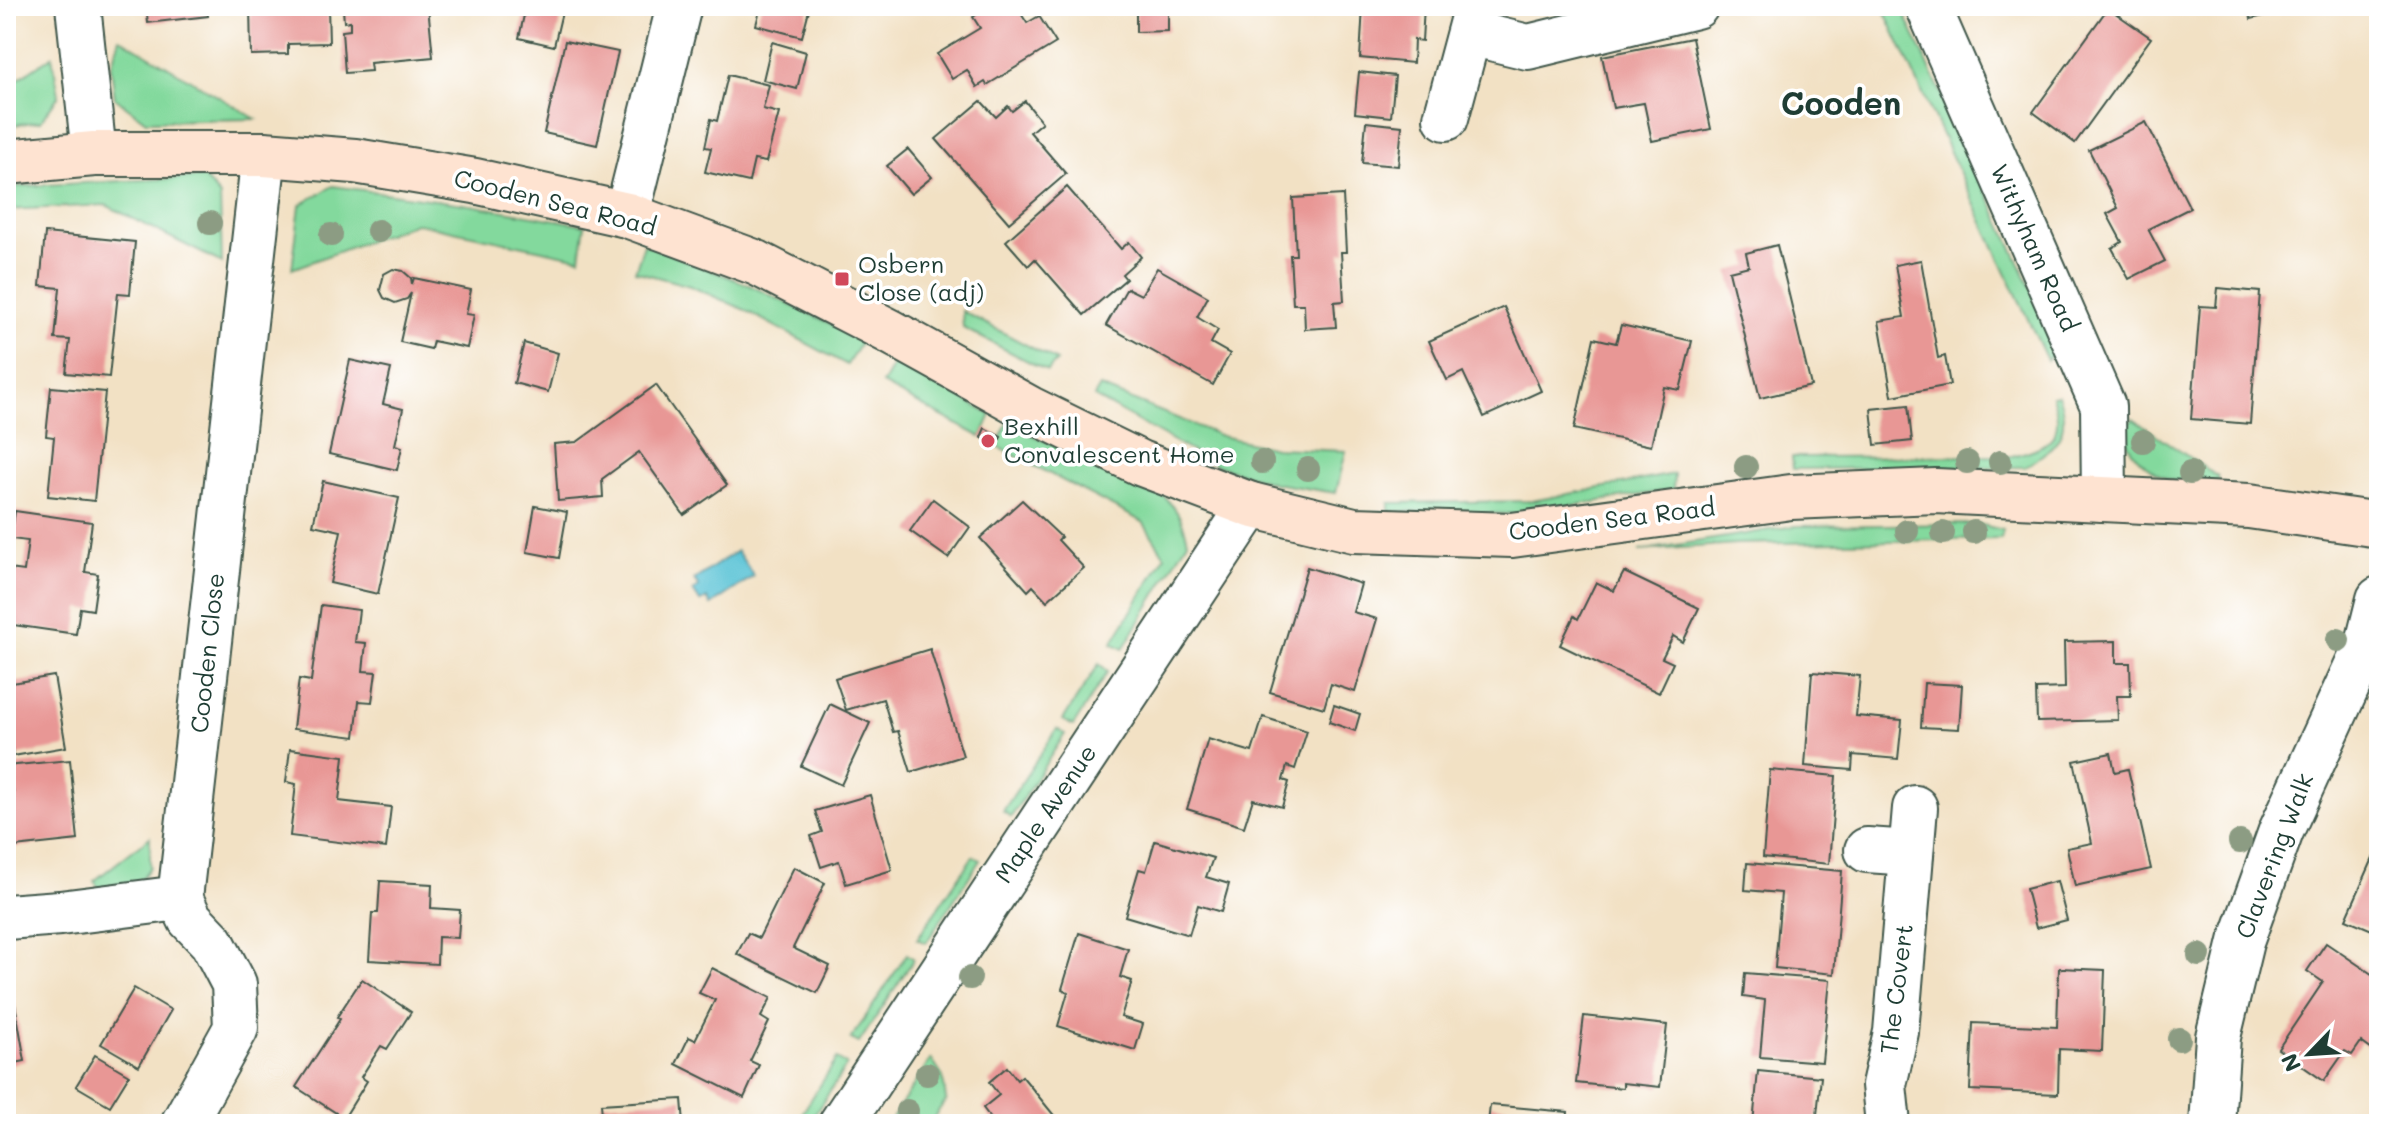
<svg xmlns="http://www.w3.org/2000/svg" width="2385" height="1130" font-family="Mali,sans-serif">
	<rect width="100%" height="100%" fill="#fff"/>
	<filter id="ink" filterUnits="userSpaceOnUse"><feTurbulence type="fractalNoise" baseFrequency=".0125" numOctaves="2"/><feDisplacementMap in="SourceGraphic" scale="16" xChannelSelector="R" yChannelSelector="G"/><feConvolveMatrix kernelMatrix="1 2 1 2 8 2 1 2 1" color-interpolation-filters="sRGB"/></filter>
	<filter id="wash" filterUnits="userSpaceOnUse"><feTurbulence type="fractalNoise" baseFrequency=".006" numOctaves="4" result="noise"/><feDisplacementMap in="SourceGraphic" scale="32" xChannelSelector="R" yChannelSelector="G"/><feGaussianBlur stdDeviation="1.8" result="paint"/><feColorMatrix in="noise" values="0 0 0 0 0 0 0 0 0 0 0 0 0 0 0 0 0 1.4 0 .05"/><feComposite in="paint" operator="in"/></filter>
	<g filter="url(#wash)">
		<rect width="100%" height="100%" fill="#f2e1c4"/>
		<g fill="#83d99d" stroke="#518b68" stroke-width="2">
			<path d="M1882,6h19l158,343 -12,11z"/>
			<path d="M120,38l136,81 -110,2 -31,-23 -4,-31z"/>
			<path d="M52,56l7,39 -18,26 -35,5v-39z"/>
			<path d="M203,177l17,19 2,67 -116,-58 -100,5v-23z"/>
			<path d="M333,186l131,18 121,21 -5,33 -164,-35 -124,46 8,-64z"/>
			<path d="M644,244l105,41 114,54 -16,26 -104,-56 -53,-23 -55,-15z"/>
			<path d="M962,311l95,50 -10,10 -84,-43z"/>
			<path d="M896,360l95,55 -10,22 -99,-53z"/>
			<path d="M1100,387l121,49 54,12 71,3 -10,42 -62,-10 -56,-17 -124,-69z"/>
			<path d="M2058,395c15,39 -3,52 -33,72l-232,2 -1,-12 220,-1c37,-9 55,-19 40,-60z"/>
			<path d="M2133,419l85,58 1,8c-33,6 -72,-9 -90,-39 -3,-5 -4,-13 -5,-19z"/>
			<path d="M1007,424l151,67c17,15 25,27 30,50l-65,108 -11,-6 53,-87 -22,-34 -147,-76z"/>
			<path d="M1674,474l-1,16 -158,24 -126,-3v-8l143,-2z"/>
			<path d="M1978,524l25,6 -2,9 -265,5 -97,7 156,-25z"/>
			<path d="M1099,664l9,7 -35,55 -10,-6z"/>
			<path d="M1057,729l8,5 -54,83 -8,-6z"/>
			<path d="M150,837v30l-10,14 -41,7 -5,-7z"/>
			<path d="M973,856l7,4 -54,83 -9,-4z"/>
			<path d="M907,954l7,5 -55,84 -8,-4z"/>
			<path d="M837,1059l10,6 -38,58 -10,-5z"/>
			<path d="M931,1059l12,18 3,23 -17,24 -40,-1z"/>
		</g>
		<path fill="#59c2d5" stroke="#3c8084" stroke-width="2" d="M737,551l17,25 -43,29 -4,-7 -7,4 -7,-11 6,-4 -5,-7z"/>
		<g id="blocks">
			<g fill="#e89795">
				<path d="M146,6h61l1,10 -60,7z"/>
				<path d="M250,6h78l1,37 -41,1v10l-37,1z"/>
				<path d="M348,6h80l5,51 -63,6 1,8 -26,2 -3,-42 8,-1v-9l-6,1 -1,-13 5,-1z"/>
				<path d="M526,6l36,6 -8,34 -35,-8z"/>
				<path d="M761,6h49l-8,31 -46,-12z"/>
				<path d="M991,6h25l11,17 12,-7 17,27 -69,42 -2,-3 -8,5 -10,-17 -15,9 -15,-25 43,-26 -7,-11z"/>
				<path d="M1136,6h32v25l-32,1z"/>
				<path d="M1363,6h61l-2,35 -8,-1 -1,23 -53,-5z"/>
				<path d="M2248,6h53v1l-50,12z"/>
				<path d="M2108,8l43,30 -76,105 -42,-31z"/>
				<path d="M1692,38l19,91 -59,12 -8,-38 -31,5 -11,-52z"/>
				<path d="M565,41l53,11 -21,93 -53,-12z"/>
				<path d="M772,42l34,10 -9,37 -34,-9z"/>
				<path d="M1359,72l36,4 -4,41 -36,-4z"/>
				<path d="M728,75l41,10 -6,24 16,4 -13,49 -12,-2 -5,22 -44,-10 6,-24 -6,-1 6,-28 6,2z"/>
				<path d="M981,101l15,16 12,-11 4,5 13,-10 17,21 -12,10 36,42 -57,49 -73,-84z"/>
				<path d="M1366,122l36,4 -4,40 -36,-3z"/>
				<path d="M2146,122l44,86 -42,21 17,32 -36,18 -17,-31 10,-6 -15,-28 11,-6 -29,-58z"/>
				<path d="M908,149l24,28 -21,17 -24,-28z"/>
				<path d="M1067,187l54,62 8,-7 12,15 -19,17 4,5 -42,36 -49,-56 -7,7 -22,-25z"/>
				<path d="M1343,195l3,57h-5l3,49 -10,1 2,25 -31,2 -1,-25h-11l-3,-49h6l-3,-57z"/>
				<path d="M45,233l90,9 -5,52 -12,-1 -9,84 -43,-4 4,-33 -15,-1 5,-51 -20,-2z"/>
				<path d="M1777,245l34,141 -51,12 -31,-127 20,-5 -3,-13z"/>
				<path d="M1921,260l17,98 7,-2 5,29 -58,11 -13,-75 25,-4 -9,-52z"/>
				<path d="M1157,268l51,29 -11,20 21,13 -7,13 19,11 -17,31 -107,-60 21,-37 14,7z"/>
				<path d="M393,269l10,2 8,7 1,6 2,-6 57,12 -5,24 8,1 -7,33 -34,-7 -2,8 -31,-7 11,-49 -4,6 -12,4 -11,-5 -4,-8 4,-16z"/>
				<path d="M2218,288l42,4 -10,132 -59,-5 9,-113 16,1z"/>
				<path d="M1504,307l37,84 -57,26 -21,-45 -16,8 -18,-39z"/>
				<path d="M1621,325l71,16 -12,49 -16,-3 -13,59 -77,-17 20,-91 22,5z"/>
				<path d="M524,343l34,10 -10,39 -34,-9z"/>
				<path d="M350,360l41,9 -8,35 20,5 -8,36 7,2 -5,23 -68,-16z"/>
				<path d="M656,385l71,100 -43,30 -45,-63 -37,27 1,18 -45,4 -4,-57 23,-2z"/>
				<path d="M51,387l54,5 -11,109 -46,-5 6,-59 -8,-1z"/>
				<path d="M1908,405l4,36 -37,4 -4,-36z"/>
				<path d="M985,428l16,9 -5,9 -15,-9z"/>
				<path d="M323,481l76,17 -21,96 -48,-11 11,-52 -28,-6z"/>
				<path d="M933,499l37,28 -22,31 -38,-27z"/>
				<path d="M1022,500l39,37 -3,3 26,28 -37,33 -14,-15 -5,5 -48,-53z"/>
				<path d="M535,506l32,6 -8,46 -32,-6z"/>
				<path d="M15,511l77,11 -7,50 13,2 -5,36 -13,-2 -4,26 -70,-10 3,-55 15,2 4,-30 -17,-2z"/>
				<path d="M1307,567l54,17 -8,28 24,7 -22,73 -24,-8 -7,24 -54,-16z"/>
				<path d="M1624,572l75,36 -16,34 -10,-6 -11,22 11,5 -14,30 -99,-48 14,-29 4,3 18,-37 18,9z"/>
				<path d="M321,605l38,5 -4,32 11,1 -3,28 13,1 -4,30 -13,-1 -4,36 -62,-8 6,-50 12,2z"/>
				<path d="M2116,641v22h14l1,33h-14l1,24 -81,2 -1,-33 29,-1 -1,-46z"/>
				<path d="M930,649l33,107 -52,16 -13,-41 -5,1 -10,-33 -37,11 -11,-32z"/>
				<path d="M1812,672l48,4 -4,40 46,4 -4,39 -45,-4 -1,15 -47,-4z"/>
				<path d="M54,676l12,71 -53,9 -2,-18 -5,1v-55z"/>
				<path d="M1924,683l38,2 -3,44 -38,-2z"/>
				<path d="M830,704l40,19 -29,62 -40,-19z"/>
				<path d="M1334,705l26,9 -5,17 -26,-9z"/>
				<path d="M1263,717l44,14 -12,38 -8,-3 -4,14 6,2 -7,25 -29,-8 -9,28 -57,-18 21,-70 44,13z"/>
				<path d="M290,749l54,7 -5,45 52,6 -5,41 -96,-12 6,-52 -10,-2z"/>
				<path d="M2111,753l4,19 13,-3 23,100 -76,17 -8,-38 25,-5 -18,-82z"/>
				<path d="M70,760l8,80 -72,8v-49l8,-1 -1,-9 -7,1v-24z"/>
				<path d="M1770,770l66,6 -7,88 -66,-7z"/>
				<path d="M870,795l22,75 -46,14 -7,-23 -18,6 -10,-31 11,-4 -7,-21z"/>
				<path d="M1155,841l58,17 -7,19 23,7 -8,28 -23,-7 -9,30 -64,-19 14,-47 7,2z"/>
				<path d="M2379,845v88l-33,-14z"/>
				<path d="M1747,863l95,8 -8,103 -59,-6 6,-75 -36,-3z"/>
				<path d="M794,867l31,16 -32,65 37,18 -13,27 -80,-39 11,-21 11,5z"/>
				<path d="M380,881l52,3 -1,24 29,2 -2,28 -20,-1 -1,27 -68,-4 3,-47h6z"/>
				<path d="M2057,881l10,39 -31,8 -10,-39z"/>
				<path d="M1079,933l49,16 -8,28 12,4 -11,36 22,7 -8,26 -77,-24 10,-34 -6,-3z"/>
				<path d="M2326,943l53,36v76l-18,-13 -9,13 -7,-4 -21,30 -46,-32 45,-67 -16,-11z"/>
				<path d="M712,968l59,30 -10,19 8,5 -19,39 9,4 -15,33 -68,-34 13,-27 6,3 20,-40 -16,-7z"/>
				<path d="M2059,968l46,2 -3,81 -43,-2 -1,45 -88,-4 3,-67 84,4z"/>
				<path d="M1745,973l85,7 -8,82 -62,-5 5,-57 -22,-3z"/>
				<path d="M362,979l49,33 -24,37 -6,-3 -20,31 6,4 -23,37 -48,-31 44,-68 -3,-2z"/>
				<path d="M134,988l37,22 -32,56 -38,-22z"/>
				<path d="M15,1004l10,57 -19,4v-60z"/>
				<path d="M1584,1016l83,9 -7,62 -37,-4v5l-47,-5z"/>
				<path d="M95,1055l34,20 -19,31 -34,-20z"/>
				<path d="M1007,1067l10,13 5,-4 39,48h-66l-12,-16 16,-13 -10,-13z"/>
				<path d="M1758,1071l63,6 -5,47h-63z"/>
				<path d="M682,1099l2,25h-81l-2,-20z"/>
				<path d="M1490,1105l78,7 -1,12h-79z"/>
			</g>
		</g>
	</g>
	<g filter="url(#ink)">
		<use href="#blocks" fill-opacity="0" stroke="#3f564a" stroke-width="2"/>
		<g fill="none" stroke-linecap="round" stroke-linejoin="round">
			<g stroke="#3f564a" stroke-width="48">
				<g id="street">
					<path d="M78,6l16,148"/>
					<path d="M1928,6l175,400 1,93"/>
					<path d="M1470,33l58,14 168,-41"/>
					<path d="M1446,118l30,-112"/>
					<path d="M627,215l52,-209"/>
					<path d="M1867,850l44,3"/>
					<path d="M6,917l54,-4 120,-15"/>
					<path d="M183,1124l53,-96 -2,-44 -22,-42 -22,-23 -10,-21 84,-744"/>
					<path d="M841,1124l410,-619"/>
					<path d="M1888,1124l-4,-39 12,-53 19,-224"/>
					<path d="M2212,1124l6,-87 23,-95 40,-111 88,-192 10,-40"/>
				</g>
			</g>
			<g stroke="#3f564a" stroke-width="48">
				<path id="secondary" d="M6,162l88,-8h170l91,7 120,20 152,34 130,48 132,68 141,78 110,54 111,42 103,25 158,5 279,-38 145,-6 313,15 130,19"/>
			</g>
			<use href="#street" stroke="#fff" stroke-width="44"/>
			<use href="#secondary" stroke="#fee3d1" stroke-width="44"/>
		</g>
		<g fill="#8c9c83">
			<circle cx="210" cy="223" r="12"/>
			<circle cx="378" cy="231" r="12"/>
			<circle cx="331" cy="235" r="12"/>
			<circle cx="2143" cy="441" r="12"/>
			<circle cx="1262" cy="462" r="12"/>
			<circle cx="1967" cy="462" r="12"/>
			<circle cx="2000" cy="462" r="12"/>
			<circle cx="1746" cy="467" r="12"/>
			<circle cx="1308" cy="469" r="12"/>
			<circle cx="2190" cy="473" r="12"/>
			<circle cx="1907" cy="531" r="12"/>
			<circle cx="1974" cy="532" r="12"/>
			<circle cx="1943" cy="533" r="12"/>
			<circle cx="2338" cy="640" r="12"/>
			<circle cx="2240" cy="842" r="12"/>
			<circle cx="2199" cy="955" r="12"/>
			<circle cx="970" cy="978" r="12"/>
			<circle cx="2179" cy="1039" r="12"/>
			<circle cx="927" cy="1074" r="12"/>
			<circle cx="907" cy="1111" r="12"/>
		</g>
	</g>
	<g fill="#d1495b" stroke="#fff" stroke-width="3">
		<rect x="834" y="271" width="16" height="16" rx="4"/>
		<circle cx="988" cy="441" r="8"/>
	</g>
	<g text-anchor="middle" stroke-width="7" stroke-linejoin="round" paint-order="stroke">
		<g font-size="24" fill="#1f3d34" stroke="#fff">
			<text transform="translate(555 203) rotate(14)" y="8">Cooden Sea Road</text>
			<text transform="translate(2034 248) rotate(66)" y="8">Withyham Road</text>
			<text transform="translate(1612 520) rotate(-7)" y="8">Cooden Sea Road</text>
			<text transform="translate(208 653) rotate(-84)" y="8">Cooden Close</text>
			<text transform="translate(1046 814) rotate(-56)" y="8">Maple Avenue</text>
			<text transform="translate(2275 856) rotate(-69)" y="8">Clavering Walk</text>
			<text transform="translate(1897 989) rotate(-83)" y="8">The Covert</text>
		</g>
		<g font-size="24" fill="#1f3d34" stroke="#fff" text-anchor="start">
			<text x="858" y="273">Osbern<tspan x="858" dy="28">Close (adj)</tspan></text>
			<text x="1004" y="435">Bexhill<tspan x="1004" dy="28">Convalescent Home</tspan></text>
		</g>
		<g font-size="32" font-weight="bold" fill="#1f3d34" stroke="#fff">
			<text x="1841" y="115">Cooden</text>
		</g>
	</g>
	<rect width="2385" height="1130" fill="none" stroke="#fff" stroke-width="32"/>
	<g transform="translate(2309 1054) rotate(245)" stroke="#ffffff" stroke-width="6" paint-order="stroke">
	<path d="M0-6L14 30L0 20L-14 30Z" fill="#1f3d34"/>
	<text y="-12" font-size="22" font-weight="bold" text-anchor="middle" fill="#1f3d34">N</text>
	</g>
</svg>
